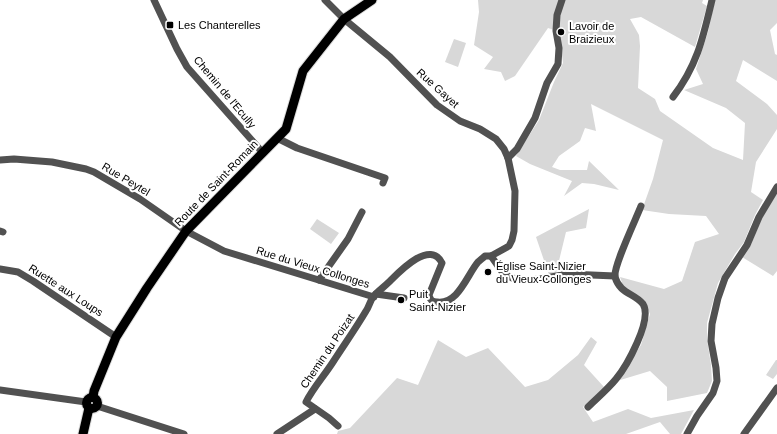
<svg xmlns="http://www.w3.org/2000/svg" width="777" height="434" font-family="Arial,sans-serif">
	<rect width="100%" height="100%" fill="#fff"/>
	<g fill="#d8d8d8">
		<path d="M478,0h82l-6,30 -6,-2 -33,48 -10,5 -4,-9 -17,-3 9,-12 -19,-12 5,-33z"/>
		<path d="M564,0h139l-1,3 5,3 -12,41 -54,-30 -11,2 9,16 1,11 -2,42 17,11 5,12 53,37 30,12 2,-37 -19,-15 -42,-18 19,-6 -7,-15 12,-37 7,-32h62v23l-7,7 5,24 2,1v26l-34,-21 -7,21 31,23 10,11v14l-21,33 -5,30 12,8 -8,15 -11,27 -9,12 -17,29 -11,40v16l4,26 1,16 -5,12 -40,8v-14l-17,-16 -33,10 24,-36 9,-31 -5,-11 -21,-15 -4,-11 44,12 18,-8 13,-39 24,-8 -13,-18 -37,-2 -27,-4 11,-31 10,-39 -72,-36 5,27 -11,-3 -5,13 -21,15 -7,11 8,3h27l2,-9 30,29 -25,-6 -12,-1 -18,13 8,-15 -42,-17 -14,-8 23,-36 15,-38 9,-19 -4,-31v-18z"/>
		<path d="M454,39l12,4 -8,24 -13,-5z"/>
		<path d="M777,193v78l-4,5 -31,-19 9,-13 11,-26z"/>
		<path d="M589,209l-3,19 -20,4 -10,41 -7,2 -13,-38z"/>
		<path d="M317,219l22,14 -8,11 -21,-15z"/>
		<path d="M591,337l6,5 -13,23 20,22 -21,20 10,15 35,-13 23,9 43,-8 -13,24h-11l-10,-12 -34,12h-289l1,-3 12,-3 47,-50 21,7 20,-45 28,17 22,-9 37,39 23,-7 30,-25z"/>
		<path d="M776,360h1v14l-4,5 -7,-4z"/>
	</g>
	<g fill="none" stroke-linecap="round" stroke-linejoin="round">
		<g stroke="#dbdbdb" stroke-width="11">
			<g id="major">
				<path d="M93,397l1,-6 22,-54 31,-49 39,-57 100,-102 17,-58 41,-52 28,-19"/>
				<circle cx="92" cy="403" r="5.5"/>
				<path d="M83,434l6,-26"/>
			</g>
		</g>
		<g stroke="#515151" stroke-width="7">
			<path d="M154,0l23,49 10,18 76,86"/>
			<path d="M325,0l19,19 46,38 47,48 23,16 20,8 16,10 8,10 4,9 7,33 -1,40 -2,9 -3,6 -18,10h-6c-2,2 -5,4 -7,6 -11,13 -20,43 -41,40 -5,0 -7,-2 -8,-7l13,-32c-12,-24 -43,9 -53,19 -5,5 -12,10 -16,15 -3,4 -4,10 -7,14 -10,17 -22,34 -33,51 -9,14 -20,26 -27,40l23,16 9,8"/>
			<path d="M673,97c24,-31 30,-59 39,-97"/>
			<path d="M277,138l20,10 88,30 -2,5"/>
			<path d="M508,158l9,-9 18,-31 12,-35 11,-19 1,-16 -3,-17 1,-16 5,-15"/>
			<path d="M0,160l14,-1 38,3 34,7 8,3 46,27 46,32 38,20 150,46"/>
			<path d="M0,231l3,1"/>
			<path d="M491,256l12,17 9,5 10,2 18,-1 28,-5 47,2"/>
			<path d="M0,269l18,3 15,9 83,56"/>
			<path d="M319,280l29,-41 14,-27"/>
			<path d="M376,294l28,4"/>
			<path d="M0,390l86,12"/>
			<path d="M97,406l87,28"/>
			<path d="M588,407c9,-9 20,-18 28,-28 10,-12 37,-59 27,-75 -9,-11 -23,-10 -28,-27 -2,-10 21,-58 26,-71"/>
			<path d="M277,434l38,-25"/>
			<path d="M687,434l10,-18 16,-23 4,-12 -1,-13 -5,-27 1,-17 6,-26 7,-20 22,-33 12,-28 18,-30"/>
			<path d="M744,434l33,-46"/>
		</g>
		<use href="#major" stroke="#000" stroke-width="9"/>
	</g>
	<g fill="#000" stroke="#fff" stroke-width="1.5">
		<rect x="166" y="21" width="8" height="8" rx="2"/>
		<circle cx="561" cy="32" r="4"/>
		<circle cx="488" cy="272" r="4"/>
		<circle cx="401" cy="300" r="4"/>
	</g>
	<g text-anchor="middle" stroke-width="4" stroke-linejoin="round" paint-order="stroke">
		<g font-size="11" fill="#000" stroke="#fff" text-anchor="start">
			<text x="178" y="29">Les Chanterelles</text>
			<text x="569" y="30">Lavoir de<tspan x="569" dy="13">Braizieux</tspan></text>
			<text x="496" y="270">Église Saint-Nizier<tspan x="496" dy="13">du Vieux-Collonges</tspan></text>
			<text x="409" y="298">Puit<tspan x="409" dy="13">Saint-Nizier</tspan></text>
		</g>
		<g font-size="11" fill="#000" stroke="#fff">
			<text transform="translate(438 88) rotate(42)" y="4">Rue Gayet</text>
			<text transform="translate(225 92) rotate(50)" y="4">Chemin de l'Ecully</text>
			<text transform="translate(126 179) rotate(31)" y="4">Rue Peytel</text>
			<text transform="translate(216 183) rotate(-46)" y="4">Route de Saint-Romain</text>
			<text transform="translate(313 267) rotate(17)" y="4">Rue du Vieux Collonges</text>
			<text transform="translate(66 290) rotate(33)" y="4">Ruette aux Loups</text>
			<text transform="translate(327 351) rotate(-56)" y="4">Chemin du Poizat</text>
		</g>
	</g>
</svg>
